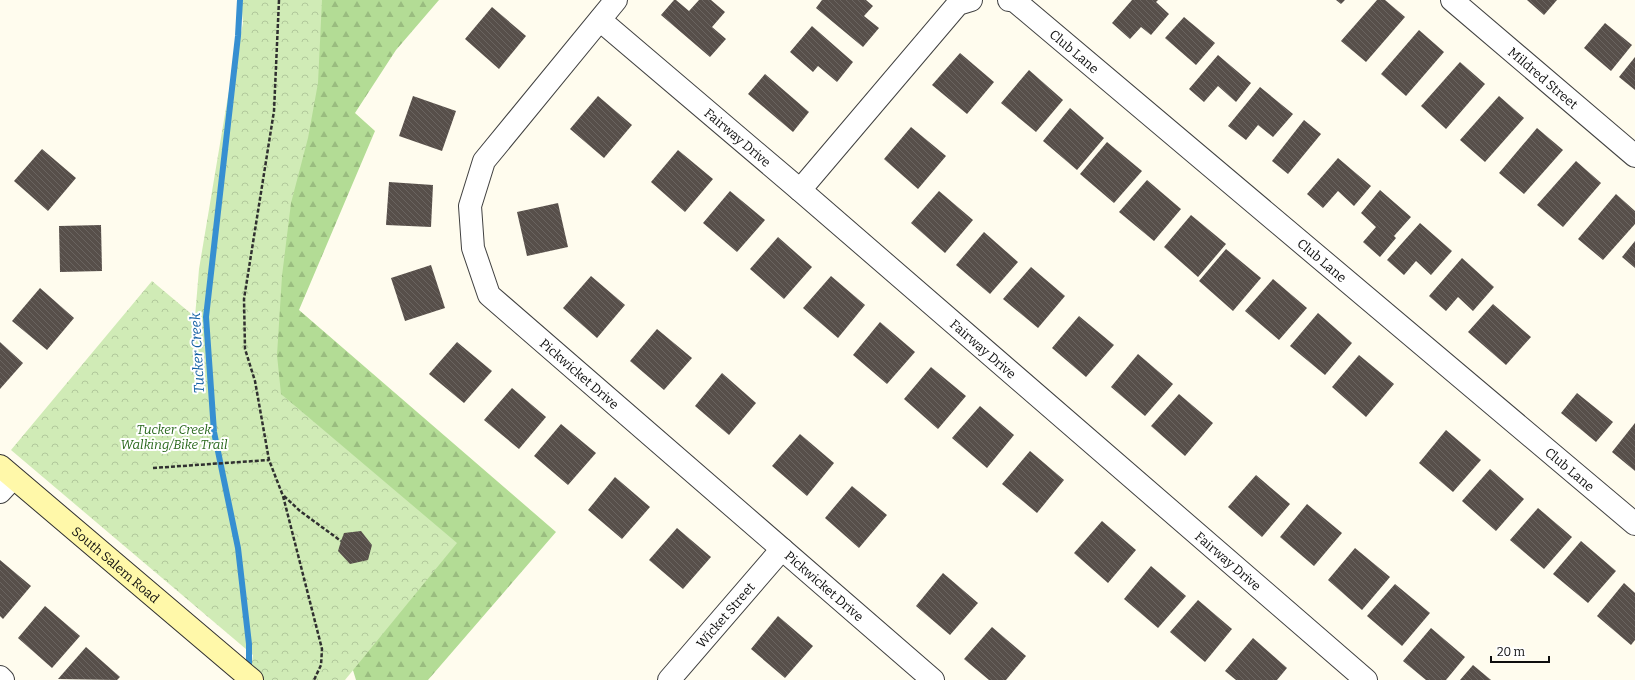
<svg xmlns="http://www.w3.org/2000/svg" width="1635" height="680" font-family="Bitter,serif">
	<defs>
		<pattern id="forest-firs" width="22" height="20" patternUnits="userSpaceOnUse"><rect width="22" height="20" fill="#b3dc95"/><path d="M5 1l3.5 6h-7zM16 11l3.5 6h-7z" fill="#99bc7f"/></pattern>
		<pattern id="park-crowns" width="20" height="18" patternUnits="userSpaceOnUse"><rect width="20" height="18" fill="#d0ebb6"/><path d="M2 6a3 3 0 1 1 6 0M12 15a3 3 0 1 1 6 0" fill="none" stroke="#b1c89b"/></pattern>
		<pattern id="building-back-hatch" width="6" height="6" patternUnits="userSpaceOnUse"><rect width="6" height="6" fill="#574f4a"/><path d="M-1 5l2 2M0 0l6 6M5-1l2 2" fill="none" stroke="#6a6460"/></pattern>
	</defs>
	<rect width="100%" height="100%" fill="#fffcee"/>
	<path fill="url(#forest-firs)" d="M293,0h146l-43,50 -41,63 20,18 -76,179 257,222 -128,148h-72l-86,-282z"/>
	<path fill="url(#park-crowns)" d="M241,0h81l-4,83 -10,55 -17,65 -9,73 -5,79 4,39 176,149 -112,137h-96l4,-25 -242,-205 141,-169 43,36 4,-48 29,-173 15,-73z"/>
	<g fill="none" stroke-linecap="round" stroke-linejoin="round">
		<path stroke="#368fd1" stroke-width="6" d="M240,0l-2,36 -32,281 8,115 24,116 11,96v26"/>
	</g>
	<g fill="url(#building-back-hatch)">
		<path d="M674,0h2l13,11 10,-11h12l14,12 -13,15 14,12 -16,18 -49,-42z"/>
		<path d="M822,0h44l7,6 -9,10 15,12 -16,19 -47,-39z"/>
		<path d="M1132,0h26l-2,2 13,12 -18,21 -10,-8 -11,12 -18,-16z"/>
		<path d="M1336,0h9l-4,4z"/>
		<path d="M1377,0h8l20,17 -39,45 -25,-21z"/>
		<path d="M1527,0h30l-13,15z"/>
		<path d="M492,7l34,29 -27,33 -34,-30z"/>
		<path d="M1184,17l31,26 -19,22 -31,-27z"/>
		<path d="M1605,23l27,22 -21,26 -27,-23z"/>
		<path d="M812,26l41,36 -16,20 -19,-16 -5,6 -23,-20z"/>
		<path d="M1419,30l25,22 -38,44 -25,-22z"/>
		<path d="M960,53l34,29 -27,32 -35,-29z"/>
		<path d="M1218,55l33,28 -15,19 -18,-16 -14,16 -15,-13z"/>
		<path d="M1635,57v33l-16,-13z"/>
		<path d="M1460,62l25,22 -39,45 -25,-23z"/>
		<path d="M1029,70l34,30 -27,32 -35,-29z"/>
		<path d="M765,74l44,38 -16,20 -45,-38z"/>
		<path d="M1260,87l33,27 -20,23 -15,-12 -12,15 -18,-14z"/>
		<path d="M413,96l43,15 -14,40 -43,-15z"/>
		<path d="M598,96l34,29 -28,33 -34,-29z"/>
		<path d="M1499,96l25,22 -39,44 -25,-22z"/>
		<path d="M1070,108l34,30 -27,32 -34,-29z"/>
		<path d="M1304,120l17,14 -33,40 -16,-13z"/>
		<path d="M911,127l35,29 -28,33 -34,-30z"/>
		<path d="M1537,128l26,22 -39,44 -25,-21z"/>
		<path d="M1107,142l35,29 -28,32 -34,-29z"/>
		<path d="M42,149l34,29 -28,33 -34,-30z"/>
		<path d="M678,150l35,29 -28,33 -34,-30z"/>
		<path d="M1338,158l33,28 -17,20 -16,-15 -15,17 -16,-14z"/>
		<path d="M1576,161l25,22 -38,44 -26,-22z"/>
		<path d="M1147,180l34,29 -27,32 -35,-29z"/>
		<path d="M389,182l44,3 -2,42 -45,-2z"/>
		<path d="M1380,190l31,27 -17,19 2,2 -16,19 -17,-15 13,-15 -15,-14z"/>
		<path d="M730,191l35,29 -28,32 -34,-29z"/>
		<path d="M939,191l34,29 -28,33 -34,-30z"/>
		<path d="M1616,194l19,17v13l-32,36 -25,-21z"/>
		<path d="M558,203l10,44 -41,9 -10,-44z"/>
		<path d="M1191,215l35,29 -28,33 -34,-30z"/>
		<path d="M1420,223l32,28 -21,24 -15,-14 -12,14 -17,-15z"/>
		<path d="M101,225l1,46 -42,1 -1,-46z"/>
		<path d="M984,232l34,30 -28,32 -34,-29z"/>
		<path d="M778,237l34,30 -28,32 -34,-30z"/>
		<path d="M1635,241v27l-13,-11z"/>
		<path d="M1226,249l35,29 -28,33 -34,-30z"/>
		<path d="M1462,258l32,29 -21,24 -15,-14 -12,14 -17,-15z"/>
		<path d="M431,265l14,43 -40,13 -14,-43z"/>
		<path d="M1031,267l34,29 -27,32 -35,-29z"/>
		<path d="M591,276l34,29 -28,33 -34,-30z"/>
		<path d="M831,276l34,29 -27,33 -35,-30z"/>
		<path d="M1273,279l34,29 -28,32 -34,-29z"/>
		<path d="M40,288l34,30 -27,32 -35,-29z"/>
		<path d="M1493,304l38,33 -25,28 -38,-33z"/>
		<path d="M1318,313l34,30 -27,32 -35,-29z"/>
		<path d="M1079,316l35,29 -28,32 -34,-29z"/>
		<path d="M880,322l35,30 -28,32 -34,-29z"/>
		<path d="M657,329l35,29 -28,32 -34,-29z"/>
		<path d="M0,342l23,21 -23,26z"/>
		<path d="M457,342l35,29 -28,32 -35,-29z"/>
		<path d="M1138,354l35,30 -28,32 -34,-29z"/>
		<path d="M1359,355l35,29 -28,33 -34,-30z"/>
		<path d="M931,367l35,29 -28,33 -34,-30z"/>
		<path d="M722,373l34,30 -27,32 -34,-29z"/>
		<path d="M512,388l34,29 -27,32 -35,-29z"/>
		<path d="M1577,393l36,29 -17,20 -35,-29z"/>
		<path d="M1179,394l34,29 -28,33 -34,-30z"/>
		<path d="M980,406l34,29 -27,33 -35,-30z"/>
		<path d="M1635,423v48l-23,-19z"/>
		<path d="M561,424l35,29 -28,32 -34,-29z"/>
		<path d="M1446,430l35,30 -28,32 -34,-29z"/>
		<path d="M800,434l34,29 -27,33 -35,-30z"/>
		<path d="M1030,451l34,29 -27,33 -35,-29z"/>
		<path d="M1490,469l34,30 -28,32 -34,-30z"/>
		<path d="M1256,475l34,29 -28,33 -34,-30z"/>
		<path d="M615,477l35,30 -28,32 -34,-29z"/>
		<path d="M852,486l35,29 -28,33 -34,-30z"/>
		<path d="M1307,504l35,29 -28,33 -34,-29z"/>
		<path d="M1538,508l34,29 -28,32 -34,-29z"/>
		<path d="M1102,521l34,29 -28,33 -34,-30z"/>
		<path d="M677,528l34,29 -28,32 -34,-29z"/>
		<path d="M361,531l11,14 -4,15 -18,4 -12,-13 3,-10 3,-8z"/>
		<path d="M1581,541l35,30 -28,32 -35,-29z"/>
		<path d="M1355,548l35,29 -28,33 -34,-30z"/>
		<path d="M0,560l31,26 -28,33 -3,-3z"/>
		<path d="M1151,566l35,30 -28,32 -34,-29z"/>
		<path d="M943,573l35,30 -28,32 -34,-29z"/>
		<path d="M1624,583l11,10v47l-4,5 -34,-29z"/>
		<path d="M1395,584l35,29 -28,33 -35,-30z"/>
		<path d="M1198,600l34,29 -27,33 -35,-30z"/>
		<path d="M45,606l35,30 -28,32 -34,-30z"/>
		<path d="M778,616l35,30 -28,32 -34,-29z"/>
		<path d="M992,627l34,29 -20,24h-17l-25,-21z"/>
		<path d="M1431,628l34,29 -19,23h-20l-23,-19z"/>
		<path d="M1253,638l34,30 -10,12h-41l-11,-9z"/>
		<path d="M86,647l34,30 -3,3 -59,-1z"/>
		<path d="M1473,665l18,15h-31z"/>
	</g>
	<g fill="none" stroke-linecap="round" stroke-linejoin="round">
		<g stroke="#414141" stroke-width="24">
			<g id="street">
				<path id="s1" d="M616,0l-132,161 -14,45 3,42 16,47 444,385"/>
				<path id="s2" d="M1009,0l6,1 620,523"/>
				<path id="s3" d="M1452,0l183,156"/>
				<path id="s4" d="M600,20l200,170 566,490"/>
				<path d="M800,190l158,-186 13,-4"/>
				<path d="M0,492l13,-14"/>
				<path d="M0,677l3,3"/>
				<path id="s5" d="M669,680l113,-131"/>
			</g>
		</g>
		<g stroke="#303030" stroke-width="24">
			<g id="secondary">
				<path id="s6" d="M0,466l252,214"/>
			</g>
		</g>
		<g stroke="#303030" stroke-width="2.5" stroke-dasharray="4 2" stroke-linecap="butt">
			<path d="M279,0l-5,111 -30,188 1,50 10,32 14,79 14,36 39,153 -1,16 -7,15"/>
			<path d="M153,468l116,-8"/>
			<path d="M284,496l16,15 41,30"/>
		</g>
		<use href="#street" stroke="#fff" stroke-width="22"/>
		<use href="#secondary" stroke="#fff8a9" stroke-width="22"/>
	</g>
	<g text-anchor="middle" stroke-width="4" stroke-linejoin="round" paint-order="stroke">
		<g font-size="13" fill="#0e0e0e" stroke="#fff">
			<text dy="5" stroke="none"><textPath href="#s2" startOffset="84">Club Lane</textPath></text>
			<text dy="5" stroke="none"><textPath href="#s3" startOffset="120">Mildred Street</textPath></text>
			<text dy="5" stroke="none"><textPath href="#s4" startOffset="181">Fairway Drive</textPath></text>
			<text dy="5" stroke="none"><textPath href="#s2" startOffset="408">Club Lane</textPath></text>
			<text dy="5" stroke="none"><textPath href="#s4" startOffset="505">Fairway Drive</textPath></text>
			<text dy="5" stroke="none"><textPath href="#s1" startOffset="467">Pickwicket Drive</textPath></text>
			<text dy="5" stroke="none"><textPath href="#s2" startOffset="732">Club Lane</textPath></text>
			<text dy="5" stroke="none"><textPath href="#s4" startOffset="829">Fairway Drive</textPath></text>
			<text dy="5" stroke="none"><textPath href="#s6" startOffset="152">South Salem Road</textPath></text>
			<text dy="5" stroke="none"><textPath href="#s1" startOffset="791">Pickwicket Drive</textPath></text>
			<text dy="5" stroke="none"><textPath href="#s5" startOffset="86">Wicket Street</textPath></text>
		</g>
		<g font-size="13" font-style="italic" fill="#29681c" stroke="#fff">
			<text x="174" y="434">Tucker Creek<tspan x="174" dy="15">Walking/Bike Trail</tspan></text>
		</g>
		<g font-size="14" font-style="italic" fill="#1360a4" stroke="#fff">
			<text transform="translate(197 353) rotate(-93)" y="5">Tucker Creek</text>
		</g>
	</g>
	<path d="M1491 656v6h58v-6" fill="none" stroke="#0e0e0e" stroke-width="2"/>
	<text x="1497" y="656" font-size="12" fill="#0e0e0e" stroke="#ffffff" stroke-width="3" paint-order="stroke">20 m</text>
</svg>
